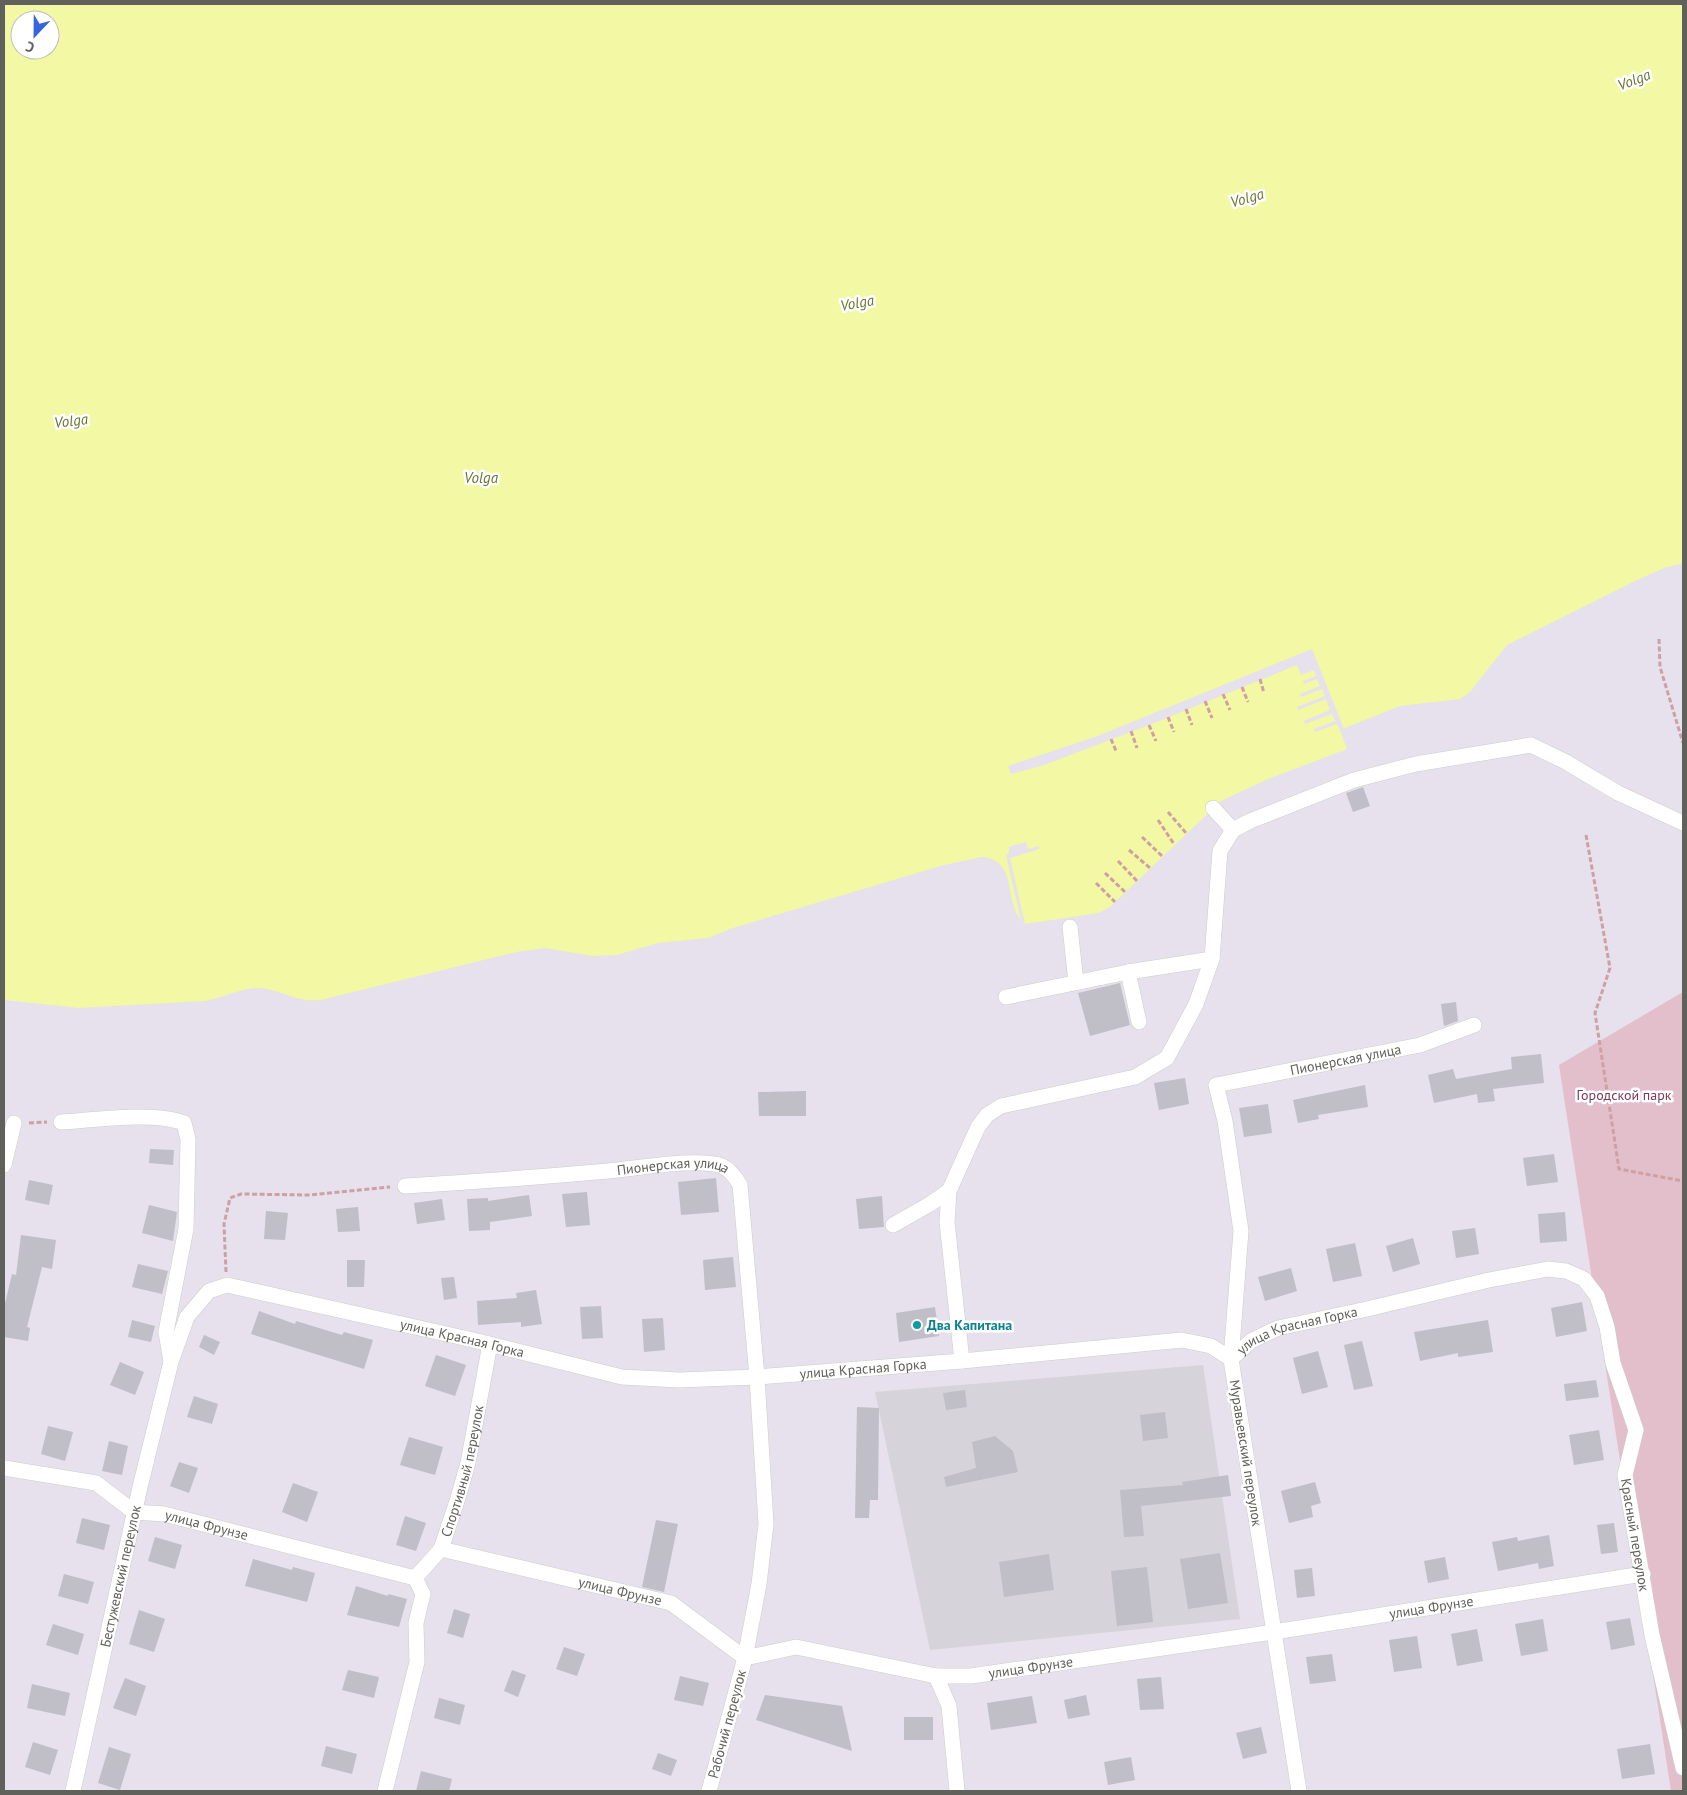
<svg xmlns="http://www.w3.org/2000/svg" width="1687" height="1795" font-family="'PT Sans',sans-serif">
	<rect width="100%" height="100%" fill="#e6e1ec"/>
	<path fill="#d6d4da" d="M1203,1365l37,254 -310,31 -55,-258z"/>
	<path fill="#e2bfcb" d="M1683,992v799h-12l-112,-726z"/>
	<path fill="#f2f8a4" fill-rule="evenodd" d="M4,4h1679v559l-19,5 -29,13 -128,64 -37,47 -10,7 -60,7 -60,24 7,19 -79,30 -47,22 -110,105 -12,7 -74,11c-23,-19 -5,-64 -43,-67l-38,8 -211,63 -25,10 -50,5 -41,12 -25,1 -47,-8 -29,4 -195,48c-6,0 -13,1 -20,-1 -14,-3 -26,-10 -42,-11 -19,0 -35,10 -54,13l-126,7 -75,-8zM20,20h30v30h-30z"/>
	<g fill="#e6e1ec">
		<path d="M1312,649l32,80 -4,1 -3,-6 -22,8 -1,-3 21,-8 -3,-7 -27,10 -1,-3 26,-11 -4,-11 -28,11 -1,-3 28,-11 -3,-7 -21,8 -1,-3 20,-8 -3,-7 -13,5 -1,-3 13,-5 -2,-6 -13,5 -4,-10 -148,60 -105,40 -33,9 -3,-8 87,-29z"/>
		<path d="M1026,842l2,7 11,-3v3l-29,9 15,66 -4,-4 -15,-65 3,-2v-6z"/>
	</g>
	<g fill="#c0bec7">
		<path d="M1363,787l7,19 -17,6 -7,-19z"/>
		<path d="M1120,983l10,42 -40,11 -12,-43z"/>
		<path d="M1456,1002l2,19 -14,5 -3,-22z"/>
		<path d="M1541,1054l3,29 -51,6 2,12 -17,2 -1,-9 -43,9 -6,-28 25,-6 3,10 56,-10 -1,-12z"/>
		<path d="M1185,1078l4,26 -30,6 -5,-27z"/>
		<path d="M1365,1085l3,22 -50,8 1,4 -21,4 -5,-23z"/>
		<path d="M806,1091v25h-47l-1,-24z"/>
		<path d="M1268,1104l4,29 -28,4 -5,-29z"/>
		<path d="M150,1149l24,1 -1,15 -24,-2z"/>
		<path d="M1554,1154l4,28 -31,4 -4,-28z"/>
		<path d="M716,1178l3,34 -38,3 -3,-33z"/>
		<path d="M29,1180l24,5 -4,20 -24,-5z"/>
		<path d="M587,1192l3,33 -24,2 -4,-33z"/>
		<path d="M529,1195l3,21 -42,6v8l-21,1 -2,-32 21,-1v3z"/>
		<path d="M882,1196l2,31 -25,2 -3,-30z"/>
		<path d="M442,1199l3,21 -28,4 -3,-21z"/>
		<path d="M149,1205l28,7 -4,29 -31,-8z"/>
		<path d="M358,1207l2,24 -22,1 -2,-23z"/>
		<path d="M266,1211l22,2 -3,27 -21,-1z"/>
		<path d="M1565,1212l2,29 -27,2 -2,-29z"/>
		<path d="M1475,1228l4,26 -23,4 -4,-27z"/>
		<path d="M21,1235l35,5 -4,29 -10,-2 -15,60 3,1 -2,13 -24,-4v-29l8,-34 4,1z"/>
		<path d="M1413,1238l7,26 -27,8 -7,-26z"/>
		<path d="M1355,1243l7,33 -29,6 -7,-33z"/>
		<path d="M733,1257l3,30 -31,3 -2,-30z"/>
		<path d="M347,1260h18l-1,27h-17z"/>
		<path d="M138,1264l30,7 -6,23 -30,-7z"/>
		<path d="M1291,1268l6,23 -32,10 -7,-24z"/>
		<path d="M454,1277l3,21 -13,2 -3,-22z"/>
		<path d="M536,1290l6,34 -21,3v-5l-43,3 -1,-24 40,-3 -1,-5z"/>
		<path d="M1582,1302l5,29 -31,6 -5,-29z"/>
		<path d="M601,1306l2,32 -21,1 -2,-32z"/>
		<path d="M935,1307l4,29 -40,6 -3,-29z"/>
		<path d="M259,1311l36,13 1,-3 46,14 2,-3 29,8 -9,29 -113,-35z"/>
		<path d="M663,1318l2,32 -21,2 -2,-33z"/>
		<path d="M132,1320l23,6 -4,16 -23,-5z"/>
		<path d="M1488,1320l5,32 -35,5v-4l-38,8 -6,-29z"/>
		<path d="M204,1335l16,7 -6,13 -15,-8z"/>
		<path d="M1362,1341l11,45 -19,4 -10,-45z"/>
		<path d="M1318,1351l10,36 -26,7 -9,-36z"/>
		<path d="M436,1355l30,10 -11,31 -30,-10z"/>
		<path d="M120,1362l24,10 -9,23 -25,-10z"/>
		<path d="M1596,1380l3,17 -33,4 -2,-17z"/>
		<path d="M965,1390l2,17 -21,3 -3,-17z"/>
		<path d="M194,1396l24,8 -6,20 -25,-7z"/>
		<path d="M857,1407l22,1 -1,92h-8l-1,18h-14z"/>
		<path d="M1165,1412l3,26 -25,3 -3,-26z"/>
		<path d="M48,1426l25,6 -8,29 -24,-7z"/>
		<path d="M1599,1430l5,30 -30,5 -5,-30z"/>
		<path d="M995,1436l18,15 5,21 -72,15 -2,-10 32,-9 -4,-26z"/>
		<path d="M409,1437l34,10 -8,28 -35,-10z"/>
		<path d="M109,1441l19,5 -6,29 -20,-4z"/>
		<path d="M179,1462l19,6 -9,25 -19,-7z"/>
		<path d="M1228,1475l3,21 -90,10 3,30 -20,1 -4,-47 63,-5 -1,-3z"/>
		<path d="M1315,1482l6,21 -10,3 2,11 -24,6 -8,-32z"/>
		<path d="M293,1483l25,9 -11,30 -25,-10z"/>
		<path d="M405,1516l21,7 -10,28 -20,-6z"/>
		<path d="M82,1518l28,7 -6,25 -28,-7z"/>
		<path d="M656,1520l22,4 -14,68 -22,-5z"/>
		<path d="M1614,1523l4,29 -17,2 -4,-29z"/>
		<path d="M1549,1535l5,31 -15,3 -1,-6 -40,8 -6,-29 25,-5 1,4z"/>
		<path d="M155,1537l27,8 -7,24 -27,-8z"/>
		<path d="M1220,1553l8,50 -40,6 -8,-50z"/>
		<path d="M1049,1554l5,36 -50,7 -5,-35z"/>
		<path d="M1445,1557l4,22 -21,4 -4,-22z"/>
		<path d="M253,1559l39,11 1,-3 22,6 -8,29 -62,-16z"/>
		<path d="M1147,1567l6,55 -36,4 -6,-55z"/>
		<path d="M1312,1568l3,28 -18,2 -3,-28z"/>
		<path d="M64,1574l30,8 -6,22 -30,-8z"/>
		<path d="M356,1586l32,10v-2l19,5 -8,28 -52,-12z"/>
		<path d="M454,1609l16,5 -7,24 -16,-5z"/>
		<path d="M139,1610l26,9 -11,33 -25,-8z"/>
		<path d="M1630,1618l5,27 -24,5 -5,-28z"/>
		<path d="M1543,1619l5,32 -27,5 -6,-32z"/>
		<path d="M53,1624l31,10 -6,21 -32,-10z"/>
		<path d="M1477,1629l6,32 -26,5 -6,-32z"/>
		<path d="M1417,1636l5,32 -28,4 -5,-32z"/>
		<path d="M564,1647l21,7 -8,22 -21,-7z"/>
		<path d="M1332,1654l4,27 -26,3 -4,-27z"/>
		<path d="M348,1670l31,7 -5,21 -32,-8z"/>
		<path d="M512,1670l14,5 -8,22 -14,-6z"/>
		<path d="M680,1676l29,7 -6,23 -29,-6z"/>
		<path d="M1161,1677l3,32 -24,1 -3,-31z"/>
		<path d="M125,1678l21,8 -10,30 -23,-8z"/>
		<path d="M32,1684l38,9 -5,23 -38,-8z"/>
		<path d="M765,1695l77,11 10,45 -96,-31z"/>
		<path d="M1086,1695l4,20 -22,4 -4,-19z"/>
		<path d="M1032,1696l5,27 -46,7 -4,-27z"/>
		<path d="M439,1698l26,7 -5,20 -26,-7z"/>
		<rect x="904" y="1717" width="29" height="23"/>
		<path d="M1261,1727l6,26 -24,6 -7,-26z"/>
		<path d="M33,1742l25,8 -8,25 -25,-8z"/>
		<path d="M1650,1744l5,30 -33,5 -5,-30z"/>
		<path d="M326,1746l31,8 -5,20 -31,-8z"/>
		<path d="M109,1747l22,7 -11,36 -22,-7z"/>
		<path d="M658,1753l19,7 -6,16 -19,-7z"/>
		<path d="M1131,1757l4,23 -27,5 -4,-23z"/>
		<path d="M421,1771l31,8 -3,12h-33z"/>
	</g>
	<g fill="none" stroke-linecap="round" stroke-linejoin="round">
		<g stroke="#cccec8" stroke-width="16">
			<g id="minor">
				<path d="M1213,808l20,22"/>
				<path d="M1070,927l6,55"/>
				<path d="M1128,972l11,50"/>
				<path d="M1006,997l122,-25 84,-13 8,-108 13,-21 17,-9 104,-41 62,-16 115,-19 35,17 52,31 65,30"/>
				<path d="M61,1122c33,-2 93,-11 123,1l4,16 -2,90 -20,103 5,29"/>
				<path d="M4,1165l10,-42"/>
				<path id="s1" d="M405,1186c68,-4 135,-9 203,-15 27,-2 90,-14 114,-5 9,4 14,12 18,19l17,192 9,147 -7,60 -14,74 -36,133"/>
				<path d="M893,1225l37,-21 19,-13"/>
				<path d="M962,1361l-15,-139 2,-31 29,-64 9,-12 14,-9 134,-29 32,-19 29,-54 16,-45"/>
				<path id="s2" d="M4,1468l92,15 38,29 30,2 251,64"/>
				<path id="s3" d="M441,1549l230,54 74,55 51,-11 140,29h35l303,-44 369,-58"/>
				<path id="s4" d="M415,1578l26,-29 17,-51 10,-35 22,-119"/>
				<path d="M936,1676l13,30 8,85"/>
				<path id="s5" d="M73,1791l67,-304 31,-125 16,-45 22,-26 18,-6 246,55 149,37 57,3 78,-3 205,-16 220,-21 29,6 20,13 20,-18 27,-13 89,-19 122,-29 59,-11 18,2 18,8 13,17 10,31 6,36 23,67 -11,45 27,160 31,133"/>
				<path d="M385,1791l32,-129 -1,-39 7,-29 -8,-16"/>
				<path id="s6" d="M1299,1791l-68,-432 10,-128 -16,-110 -9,-36 204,-40 54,-20"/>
			</g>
		</g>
		<g stroke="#cea0a5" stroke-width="3" stroke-dasharray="5 2.5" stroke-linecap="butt">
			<path d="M1659,639l1,28 23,76"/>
			<path d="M1260,679l4,14"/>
			<path d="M1242,687l6,15"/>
			<path d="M1223,694l7,16"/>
			<path d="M1205,701l7,17"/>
			<path d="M1186,709l6,16"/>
			<path d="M1168,717l6,15"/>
			<path d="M1149,725l7,16"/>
			<path d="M1131,731l6,17"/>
			<path d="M1111,739l5,12"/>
			<path d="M1168,812l18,21"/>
			<path d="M1158,820l16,24"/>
			<path d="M1586,835l24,133 -15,45 24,156 64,12"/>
			<path d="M1142,837l20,19"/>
			<path d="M1129,850l21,18"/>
			<path d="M1118,861l19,20"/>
			<path d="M1105,873l20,19"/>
			<path d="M1096,883l19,19"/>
			<path d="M29,1123l18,-1"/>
			<path d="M226,1272l-2,-48 6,-26 11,-4 69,1 80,-8"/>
		</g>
		<use href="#minor" stroke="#fff" stroke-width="15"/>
	</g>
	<circle fill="#0f9aa8" stroke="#fff" stroke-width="2" cx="917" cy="1325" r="5"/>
	<g text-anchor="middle" stroke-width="5" stroke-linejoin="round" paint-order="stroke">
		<g font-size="14" fill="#60615a" stroke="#fff">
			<text dy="5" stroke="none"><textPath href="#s6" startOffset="846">Пионерская улица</textPath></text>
			<text dy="5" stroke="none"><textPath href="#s1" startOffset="269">Пионерская улица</textPath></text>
			<text dy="5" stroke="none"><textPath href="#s5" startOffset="1636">улица Красная Горка</textPath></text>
			<text dy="5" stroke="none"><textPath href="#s5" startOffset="782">улица Красная Горка</textPath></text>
			<text dy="5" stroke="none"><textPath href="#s5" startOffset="1188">улица Красная Горка</textPath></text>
			<text transform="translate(1246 1453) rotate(81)" y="5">Муравьевский переулок</text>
			<text dy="5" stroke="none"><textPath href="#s4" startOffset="120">Спортивный переулок</textPath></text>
			<text dy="5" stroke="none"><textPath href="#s2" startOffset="215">улица Фрунзе</textPath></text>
			<text dy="5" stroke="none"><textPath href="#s5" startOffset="2201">Красный переулок</textPath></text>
			<text dy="5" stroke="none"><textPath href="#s5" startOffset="220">Бестужевский переулок</textPath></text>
			<text dy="5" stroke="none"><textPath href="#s3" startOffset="184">улица Фрунзе</textPath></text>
			<text dy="5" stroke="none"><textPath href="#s3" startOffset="1024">улица Фрунзе</textPath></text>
			<text dy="5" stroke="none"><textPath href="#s3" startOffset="619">улица Фрунзе</textPath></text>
			<text transform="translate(727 1724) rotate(-75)" y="5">Рабочий переулок</text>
		</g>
		<g font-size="14" fill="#803a50" stroke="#fff">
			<text x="1624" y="1100">Городской парк</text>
		</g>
		<g font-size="14" font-weight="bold" fill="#0d838f" stroke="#fff" text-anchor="start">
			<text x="927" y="1330">Два Капитана</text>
		</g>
		<g font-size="15" font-style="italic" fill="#6c7633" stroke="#fff">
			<text transform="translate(1634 80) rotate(-21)" y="5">Volga</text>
			<text transform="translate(1247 198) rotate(-16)" y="5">Volga</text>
			<text transform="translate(857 303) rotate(-10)" y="5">Volga</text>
			<text transform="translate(71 421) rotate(-7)" y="5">Volga</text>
			<text x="481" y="483">Volga</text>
		</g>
	</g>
	<rect width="1687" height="1795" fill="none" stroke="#60615a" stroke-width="10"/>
	<g transform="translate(35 35) rotate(202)"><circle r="24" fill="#ffffff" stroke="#bfc0bd"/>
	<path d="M0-4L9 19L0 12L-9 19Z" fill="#3765dc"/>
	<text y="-8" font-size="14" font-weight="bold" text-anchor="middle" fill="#60615a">С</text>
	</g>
</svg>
